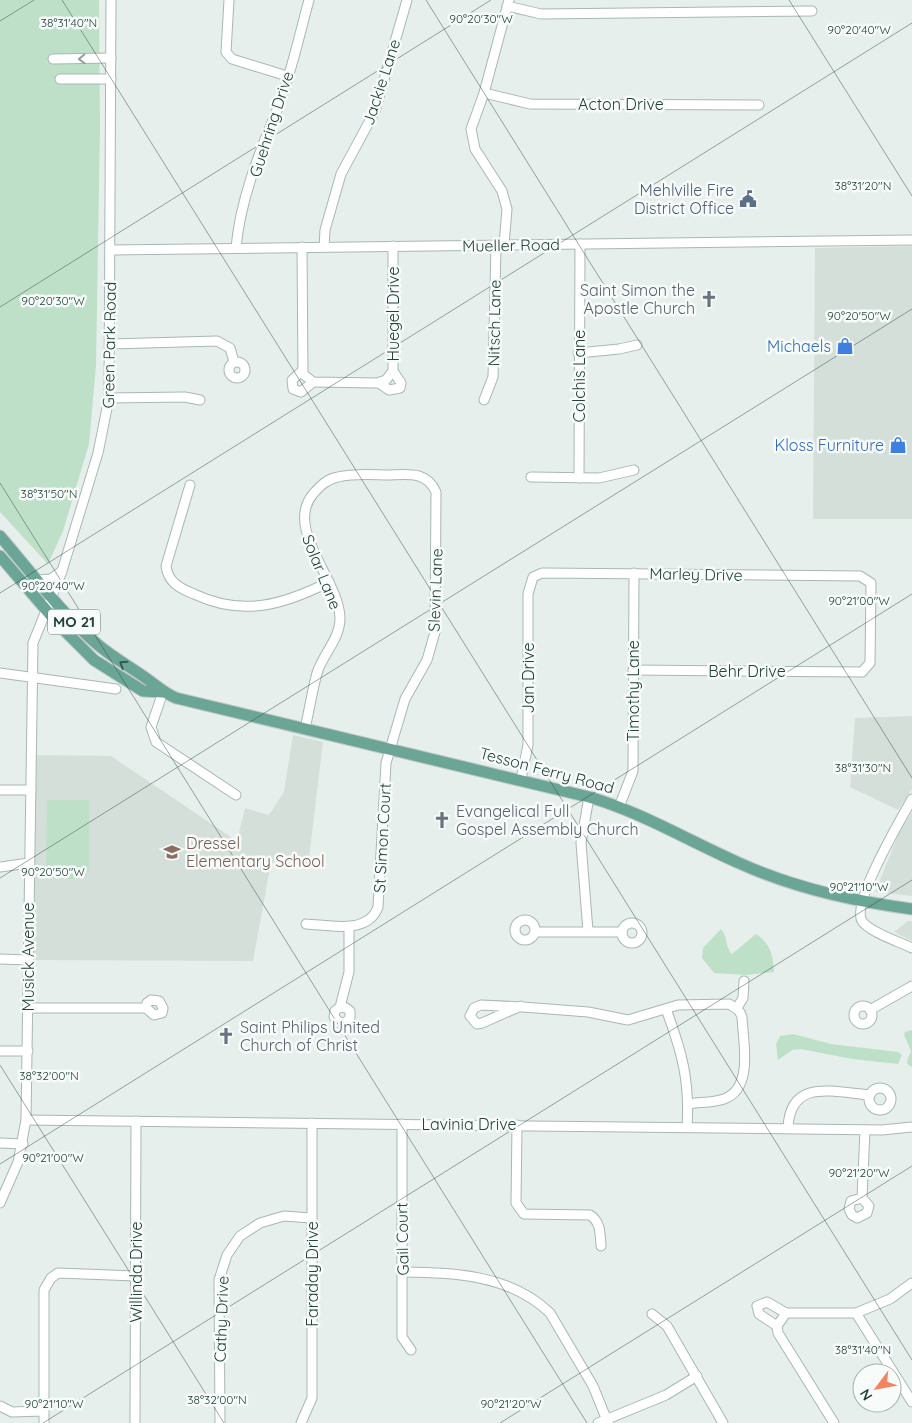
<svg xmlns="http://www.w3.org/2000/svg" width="912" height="1423" font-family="Quicksand,sans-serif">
	<rect width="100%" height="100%" fill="#e6efeb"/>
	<g fill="#d4dfda">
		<path d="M912,246v273h-99l2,-271z"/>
		<path d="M912,716v73l-14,21 -48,-23 5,-69z"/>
		<path d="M293,735l30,7 -15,124 -37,-3 -18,98 -220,-1 3,-205 75,1 126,85 8,-33 24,7 15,-23z"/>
		<path d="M912,812v84l-37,-4 24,-59z"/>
		<path d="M908,921h4v20l-18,-9z"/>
	</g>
	<g fill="#bfe0c8">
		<path d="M0,0h99l1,127 -4,238 -7,79 -26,87 -15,33 -48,-52z"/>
		<path d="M47,800h42v70l-11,9 -32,-1z"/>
		<path d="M721,929c7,8 4,18 11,25l24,-20c15,10 17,21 18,38l-28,3 -32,-2 -12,-15 1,-10z"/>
		<path d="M912,1030v37l-4,-2 -1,-4 4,-10 -7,-16 1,-3z"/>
		<path d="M793,1034l38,10 67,8 4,3 -4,9 -46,-5 -51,-10 -9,1 -14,10 -2,-16 4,-8z"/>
	</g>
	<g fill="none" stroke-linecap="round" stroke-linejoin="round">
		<g stroke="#a8b8b2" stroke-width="11">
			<g id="minor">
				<path d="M229,0l-3,52 6,7 55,17"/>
				<path d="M507,6l34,8 271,-3"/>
				<path d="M53,59l58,-1"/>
				<path d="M60,79h51"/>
				<path d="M484,93l46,11 229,1"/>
				<path d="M504,245l3,-36 -5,-18 -27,-42 -4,-20 13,-36 25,-93"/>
				<path d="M302,247l1,127 10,8 64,1 9,-3 7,-9v-125"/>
				<path d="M324,247l1,-17 16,-56 34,-63 32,-111"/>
				<path d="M236,248c4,-47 23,-95 41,-138 14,-35 22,-74 32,-110"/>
				<path d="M111,250l801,-10"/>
				<path d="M110,344l107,-3 13,7 4,14"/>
				<path d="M578,353l41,-4 18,-4"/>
				<circle cx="237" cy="370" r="8"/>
				<path d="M302,371l-10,9 1,9 8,3 12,-10"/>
				<path d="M379,383l10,7 11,-2 1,-5 -8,-12"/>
				<path d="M109,398l76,-1 15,3"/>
				<path d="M484,400l9,-23 3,-132"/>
				<path d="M531,477l68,1 35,-8"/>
				<path d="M579,478l1,-234"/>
				<path d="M190,485l-24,81c2,16 13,22 28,28 49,23 89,11 135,-12"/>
				<path d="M38,580l13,-1 11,-8"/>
				<path d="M0,673l116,16"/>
				<path d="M163,692l-12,35 5,15 80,53"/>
				<path d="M305,729c4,-18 7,-37 12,-56 6,-19 23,-34 23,-55 -1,-39 -56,-89 -27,-124 7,-8 14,-15 25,-17 17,-4 36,-2 53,-2 19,-1 36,-3 45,17l-1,140 -8,28 -22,39 -19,64 -8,144c-10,28 -49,18 -72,17"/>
				<path d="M521,779l7,-34v-151l5,-17 9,-4 318,3 11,7 -1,80 -8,9 -229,-2"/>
				<path d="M0,790h31"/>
				<path d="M912,799c-11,20 -61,104 -50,122 7,11 38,21 50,27"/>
				<path d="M619,807l14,-36 1,-198"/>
				<path d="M0,867l29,-4"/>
				<circle cx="525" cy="930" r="10"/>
				<circle cx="632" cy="933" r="10"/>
				<path d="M588,931l-7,-88 8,-46"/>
				<path d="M535,932h87"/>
				<path d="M0,959l28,1"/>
				<path d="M521,1006l-39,17 -5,1 -7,-8 4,-8 7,-3 42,2 65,5 40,8 50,-15 51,-1c7,4 11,6 13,13 1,25 12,71 -18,82 -11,4 -25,3 -36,5"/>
				<circle cx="863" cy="1015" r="9"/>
				<path d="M340,1007l6,1 4,3v7l-4,4 -6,1 -6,-6 1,-6 5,-4 9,-35v-46"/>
				<path d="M28,1008h118l1,-5 4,-3 8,1 4,7 -1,5 -8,2 -8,-7"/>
				<path d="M737,1008l6,-10 1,-17"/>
				<path d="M666,1009c16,43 24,72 21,118"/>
				<path d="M870,1010l42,-24"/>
				<path d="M0,1051h28"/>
				<circle cx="880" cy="1099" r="11"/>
				<path d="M26,1120l856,10 30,-3"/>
				<path d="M402,1124v213l9,13"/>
				<path d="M517,1125l-1,78 8,11 66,1c11,7 10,19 11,31"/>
				<path d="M788,1128c2,-50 46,-36 82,-33"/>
				<path d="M0,1143l23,1"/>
				<path d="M862,1198l-11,3 -2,8 3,6 5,3 10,-5 2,-7 -7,-8 3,-68"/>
				<path d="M0,1203l18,-41 8,-42 7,-477 29,-72 36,-118 11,-55 2,-398"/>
				<path d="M403,1272c52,1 106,2 147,41l43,73 15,37"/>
				<path d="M856,1313l56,89"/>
				<path d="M652,1314l15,12 56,97"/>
				<path d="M777,1326l-18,-12 -2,-8 10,-4 19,11"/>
				<path d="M0,1406l12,6 31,-1"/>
				<path d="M44,1423v-133l7,-12 7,-5 78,3"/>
				<path d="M135,1423l1,-302"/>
				<path d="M220,1423l-1,-143 8,-25 13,-19 20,-13 24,-7 27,2"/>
				<path d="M301,1423l11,-25v-275"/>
				<path d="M598,1423l68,-28 31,-19"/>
				<path d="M834,1423l-56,-90 -1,-7 9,-13h70l34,-14 22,-16"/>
			</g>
		</g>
		<g stroke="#c2cac8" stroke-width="13">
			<g id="major">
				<path d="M0,536c31,36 61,77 97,108 16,14 34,23 50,35 10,7 17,14 29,19l413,99c52,15 100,44 150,66 55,25 113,38 173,46"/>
				<path d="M0,556l59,69 35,35 49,31 20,1"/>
			</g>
		</g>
		<use href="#minor" stroke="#fff" stroke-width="9"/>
		<use href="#major" stroke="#6aa596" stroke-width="11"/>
	</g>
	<defs><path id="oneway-chevron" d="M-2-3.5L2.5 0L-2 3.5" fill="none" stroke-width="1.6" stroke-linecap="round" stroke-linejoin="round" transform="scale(1.25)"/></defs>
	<use stroke="#92a09c" href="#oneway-chevron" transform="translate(82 59) rotate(178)"/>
	<use stroke="#365b51" href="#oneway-chevron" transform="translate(123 664) rotate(-147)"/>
	<path fill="none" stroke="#24423a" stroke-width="1" stroke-opacity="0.45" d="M62,0l850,1360M426,0l486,778M789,0l123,196M0,21l34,-21M0,307l491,-307M0,483l587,940M0,593l912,-570M0,878l912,-569M0,1065l224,358M0,1164l912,-570M43,1423l869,-543M500,1423l412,-257"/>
	<defs>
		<g id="civic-bare" transform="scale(1.35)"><path d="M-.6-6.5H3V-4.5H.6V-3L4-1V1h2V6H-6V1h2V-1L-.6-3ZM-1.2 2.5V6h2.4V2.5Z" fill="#5c6f8a" stroke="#f7fbf9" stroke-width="2.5" paint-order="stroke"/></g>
		<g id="church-bare" transform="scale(1.35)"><path d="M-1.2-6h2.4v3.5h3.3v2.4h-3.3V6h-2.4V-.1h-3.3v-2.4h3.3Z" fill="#6b7280" stroke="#f7fbf9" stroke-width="2.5" paint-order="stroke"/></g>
		<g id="shop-bare" transform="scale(1.35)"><path d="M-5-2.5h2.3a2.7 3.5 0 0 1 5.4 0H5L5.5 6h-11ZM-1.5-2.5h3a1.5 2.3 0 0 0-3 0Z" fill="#3f7fe0" stroke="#f7fbf9" stroke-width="2.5" paint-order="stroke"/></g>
		<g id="school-bare" transform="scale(1.35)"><path d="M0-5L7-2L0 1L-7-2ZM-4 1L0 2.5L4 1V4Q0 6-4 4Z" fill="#8d6e63" stroke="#f7fbf9" stroke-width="2.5" paint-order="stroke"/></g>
	</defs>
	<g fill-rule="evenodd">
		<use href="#civic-bare" x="748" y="199"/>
		<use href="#church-bare" x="709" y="299"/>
		<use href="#shop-bare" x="845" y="346"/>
		<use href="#shop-bare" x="898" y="445"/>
		<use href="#church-bare" x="442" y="820"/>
		<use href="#school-bare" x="172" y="852"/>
		<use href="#church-bare" x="226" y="1036"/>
	</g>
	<g text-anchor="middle" stroke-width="5" stroke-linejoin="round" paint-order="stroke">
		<rect fill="#f7fbf9" stroke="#637a73" stroke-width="1" x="48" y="609.5" width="52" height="25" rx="4"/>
		<g font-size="15" font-weight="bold" fill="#24423a">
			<text x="74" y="627">MO 21</text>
		</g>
		<g font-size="16" fill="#24423a" stroke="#f7fbf9">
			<text transform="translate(381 82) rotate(-72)" y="6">Jackie Lane</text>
			<text x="621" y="110">Acton Drive</text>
			<text transform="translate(271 124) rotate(-72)" y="6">Guehring Drive</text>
			<text transform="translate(511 245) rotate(-1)" y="6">Mueller Road</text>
			<text transform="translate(393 314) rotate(-90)" y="6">Huegel Drive</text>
			<text transform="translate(494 323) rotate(-89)" y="6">Nitsch Lane</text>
			<text transform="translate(109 345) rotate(-89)" y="6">Green Park Road</text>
			<text transform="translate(579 376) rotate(-90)" y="6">Colchis Lane</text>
			<text transform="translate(322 572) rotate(68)" y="6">Solar Lane</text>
			<text transform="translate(696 574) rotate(1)" y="6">Marley Drive</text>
			<text transform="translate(435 590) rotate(-88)" y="6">Slevin Lane</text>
			<text x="747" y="677">Behr Drive</text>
			<text transform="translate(528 678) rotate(-90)" y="6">Jan Drive</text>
			<text transform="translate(633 691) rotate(-90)" y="6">Timothy Lane</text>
			<text transform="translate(547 770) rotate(15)" y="6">Tesson Ferry Road</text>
			<text transform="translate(382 838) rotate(-87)" y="6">St Simon Court</text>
			<text transform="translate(28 957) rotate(-90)" y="6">Musick Avenue</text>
			<text x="469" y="1130">Lavinia Drive</text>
			<text transform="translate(402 1239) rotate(-91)" y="6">Gail Court</text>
			<text transform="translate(136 1272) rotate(-90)" y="6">Willinda Drive</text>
			<text transform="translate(312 1274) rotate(-90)" y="6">Faraday Drive</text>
			<text transform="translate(221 1319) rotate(-88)" y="6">Cathy Drive</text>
		</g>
		<g font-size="16" fill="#4e5e75" stroke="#f7fbf9" text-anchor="end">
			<text x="734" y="196">Mehlville Fire<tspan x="734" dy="18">District Office</tspan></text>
		</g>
		<g font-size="16" fill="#5b616d" stroke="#f7fbf9" text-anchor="start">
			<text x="695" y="296" text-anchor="end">Saint Simon the<tspan x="695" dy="18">Apostle Church</tspan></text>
			<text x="456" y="817">Evangelical Full<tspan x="456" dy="18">Gospel Assembly Church</tspan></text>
			<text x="240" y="1033">Saint Philips United<tspan x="240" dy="18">Church of Christ</tspan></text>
		</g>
		<g font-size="16" fill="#366cbe" stroke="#f7fbf9" text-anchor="end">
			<text x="831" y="352">Michaels</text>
			<text x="884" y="451">Kloss Furniture</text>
		</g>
		<g font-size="16" fill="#785e54" stroke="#f7fbf9" text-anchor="start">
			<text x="186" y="849">Dressel<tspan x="186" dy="18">Elementary School</tspan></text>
		</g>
	</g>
	<g font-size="12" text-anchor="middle" fill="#24423a" stroke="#f7fbf9" stroke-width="5" stroke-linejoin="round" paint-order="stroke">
		<text x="481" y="23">90°20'30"W</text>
		<text x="69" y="27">38°31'40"N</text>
		<text x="859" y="34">90°20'40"W</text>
		<text x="863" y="190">38°31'20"N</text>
		<text x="53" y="305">90°20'30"W</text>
		<text x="859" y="320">90°20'50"W</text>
		<text x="49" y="498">38°31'50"N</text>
		<text x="53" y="590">90°20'40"W</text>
		<text x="859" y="605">90°21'00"W</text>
		<text x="863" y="772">38°31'30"N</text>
		<text x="53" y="876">90°20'50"W</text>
		<text x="859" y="891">90°21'10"W</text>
		<text x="49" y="1080">38°32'00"N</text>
		<text x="53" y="1162">90°21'00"W</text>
		<text x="859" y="1177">90°21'20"W</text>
		<text x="863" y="1354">38°31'40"N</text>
		<text x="217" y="1404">38°32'00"N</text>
		<text x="54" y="1408">90°21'10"W</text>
		<text x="511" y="1408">90°21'20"W</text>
	</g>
	<g transform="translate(877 1388) rotate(238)"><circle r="24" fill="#f7fbf9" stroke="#a3b1ad"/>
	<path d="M0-4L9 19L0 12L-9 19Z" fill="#f4845f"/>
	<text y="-8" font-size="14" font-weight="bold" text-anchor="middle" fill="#24423a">N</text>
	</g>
</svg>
